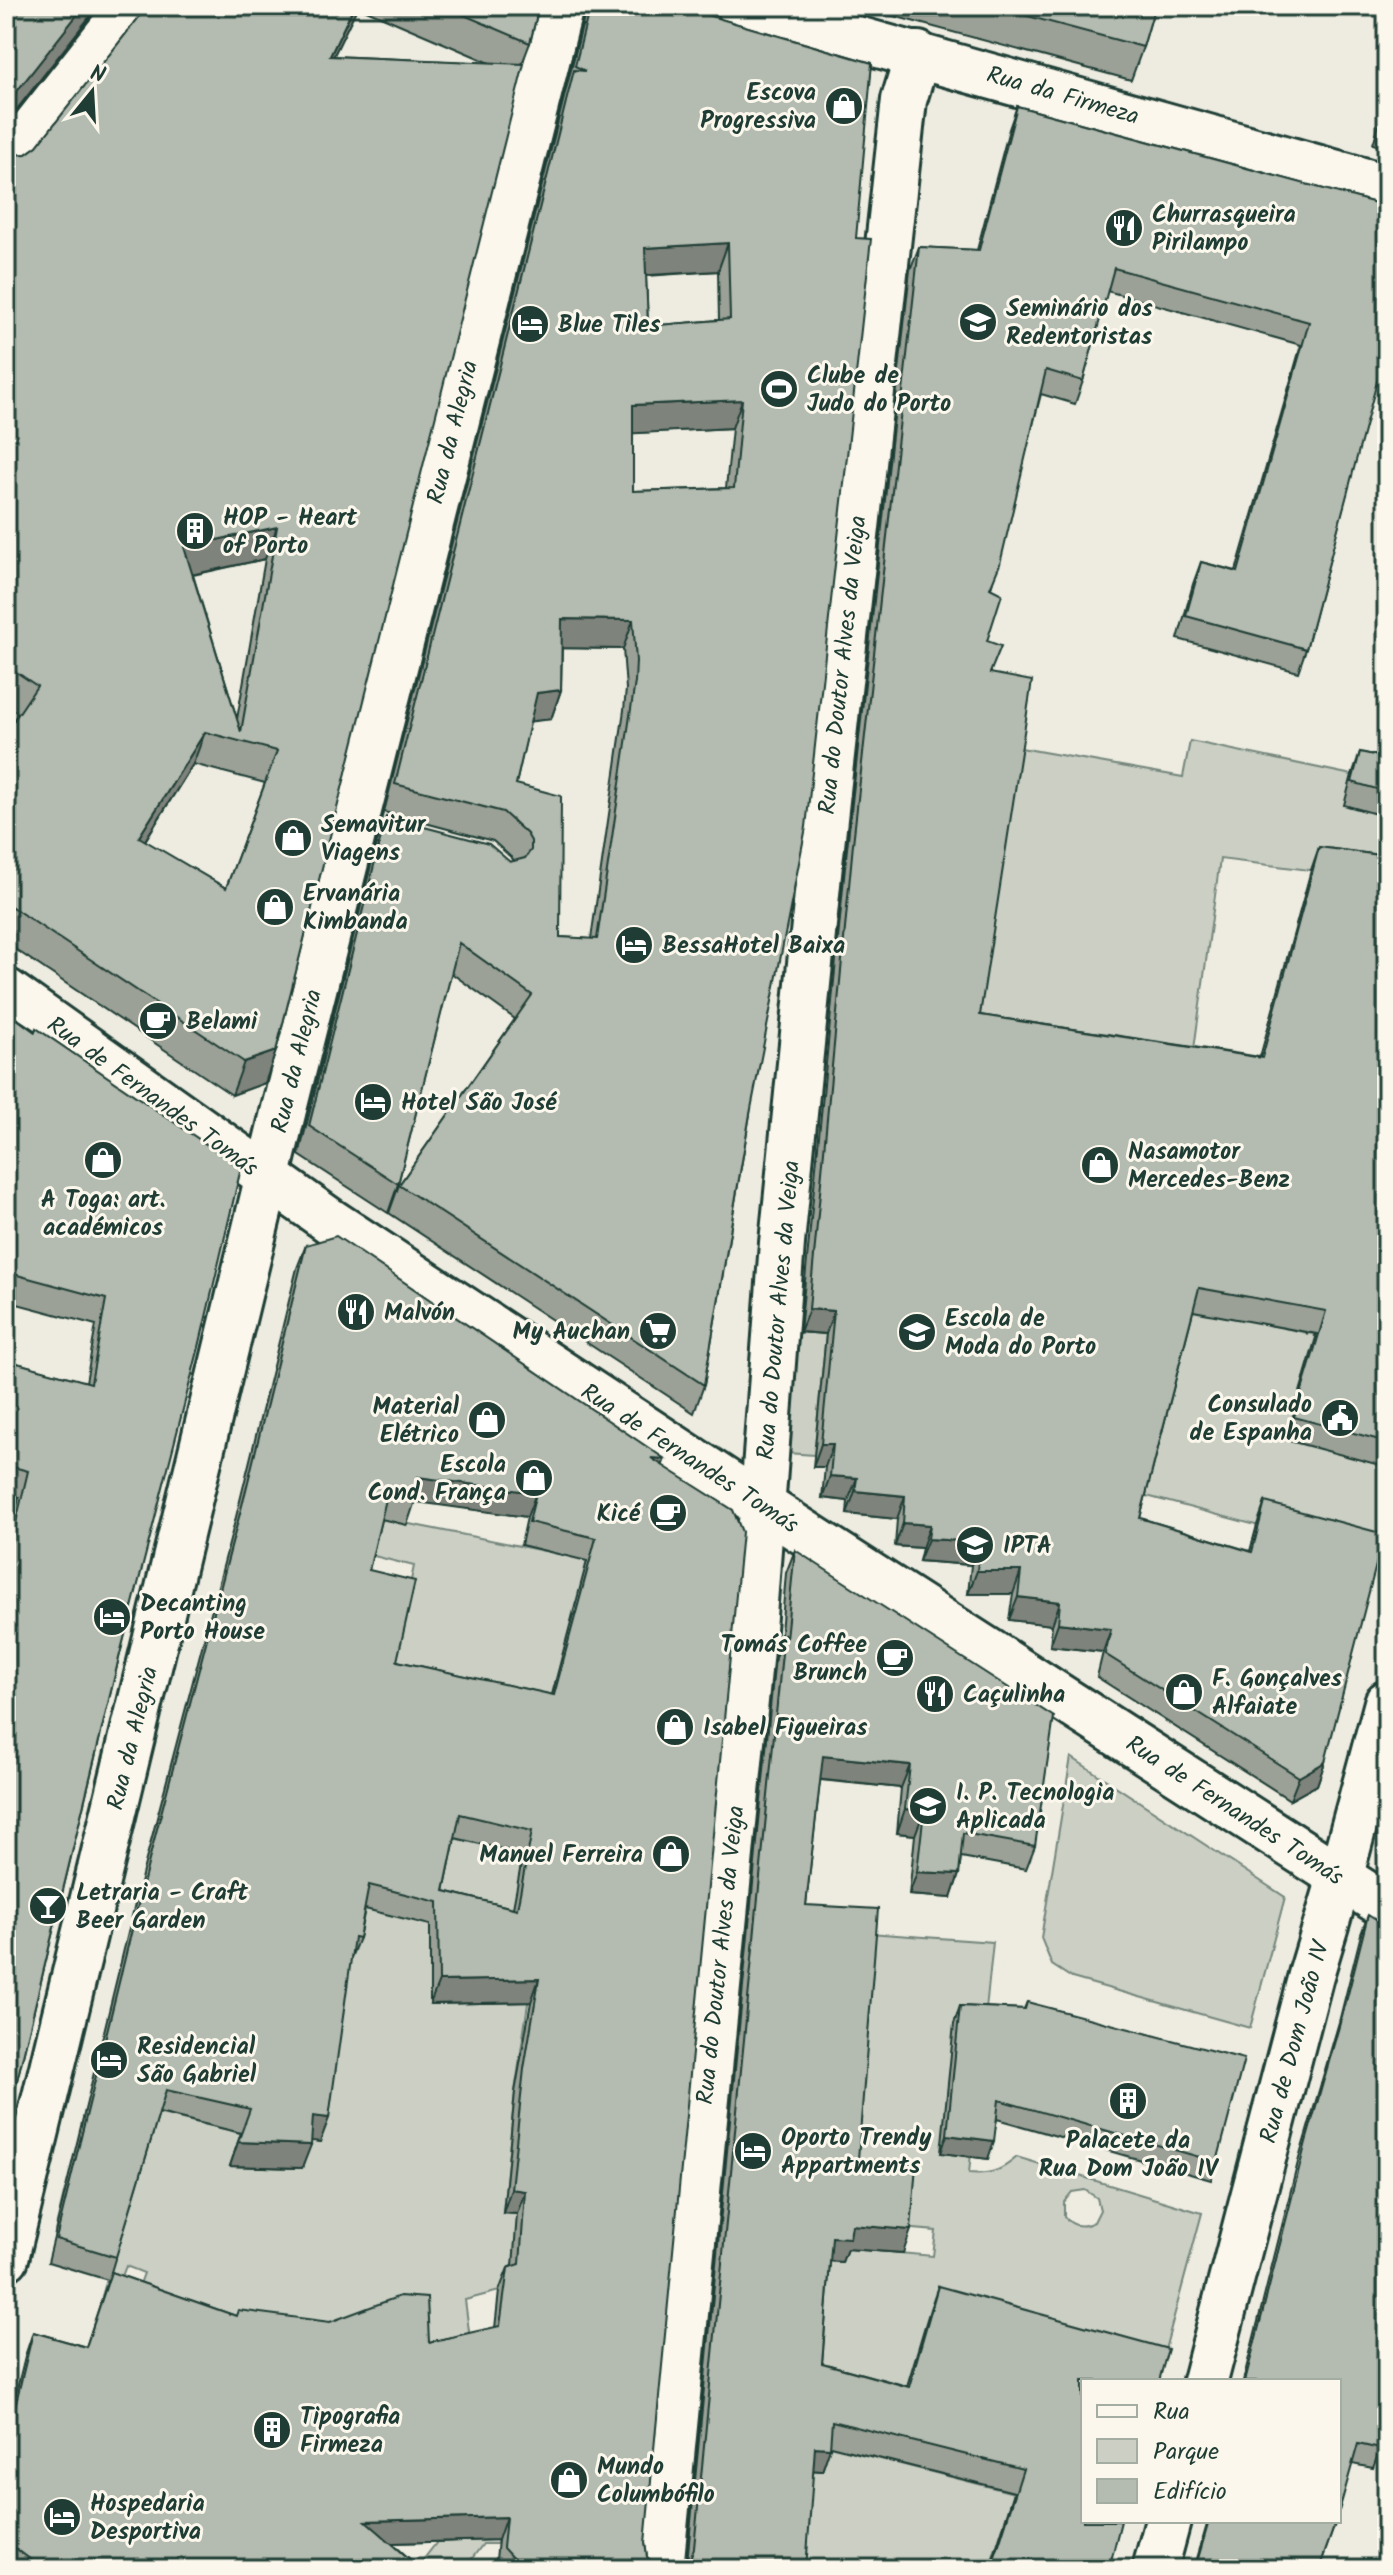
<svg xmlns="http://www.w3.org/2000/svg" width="1393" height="2575" font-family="Kalam,sans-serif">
	<rect width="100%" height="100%" fill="#eeece1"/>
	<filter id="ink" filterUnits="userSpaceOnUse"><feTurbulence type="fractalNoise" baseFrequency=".0125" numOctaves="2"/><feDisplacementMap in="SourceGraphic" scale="16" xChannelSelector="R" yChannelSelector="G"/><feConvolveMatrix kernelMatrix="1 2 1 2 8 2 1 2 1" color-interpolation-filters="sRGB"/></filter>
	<g filter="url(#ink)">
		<g fill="#cbcfc4" stroke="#75867c" stroke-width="2" fill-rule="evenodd">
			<path d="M1190,741l167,35 -9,30 39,11v14l-13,47 -154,-19 -29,212 -219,-33 43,-291 168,30z"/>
			<path d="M1198,1282l58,40 61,13 70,132v48l-11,42 -233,-62z"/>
			<path d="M798,1332l28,2 -12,121 -27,-2z"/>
			<path d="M570,1511l60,104 -54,-13 -30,116 -128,-27 -44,-54 24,5 16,-76 -44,-11 9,-37 181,36z"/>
			<path d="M1071,1757l214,140 -35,131 -178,-50 -20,-13 -11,-27z"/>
			<path d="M440,1835l83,19 9,122 -17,116 -12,120 26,3 -18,73 -46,12 7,54 -116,-20 -224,-28 12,-33 -18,-7 -13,33 -11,-3 14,-47 -61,-18 10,-42 92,-76 84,20 -10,33 71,2 5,-269 129,15z"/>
			<path d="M869,1933l124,9 -24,231c21,2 32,-2 48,-16l185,56 -43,159 -168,-1 -142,80 165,42 -25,76h-190l-37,-288 81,-33 90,8 3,-25 -91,-8zM1085,2190l12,8 3,12 -6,12c-12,6 -22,5 -30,-6v-14l8,-10z"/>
			<path d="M507,2444l-10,100h-14l-19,25h-48l21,-27 17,-1z"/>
		</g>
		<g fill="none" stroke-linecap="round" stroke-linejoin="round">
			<g stroke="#1f3d34" stroke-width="50">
				<g id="street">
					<path d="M6,163l124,-157"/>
					<path d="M661,2569l92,-940 29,-386 38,-379 84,-764 14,-46"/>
				</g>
			</g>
			<g stroke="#1f3d34" stroke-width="50">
				<g id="secondary">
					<path d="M739,6l648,181"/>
					<path d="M6,991l324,230 433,285 624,401"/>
					<path d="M6,2258l278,-1149 277,-1103"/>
					<path d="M1205,2381l106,-406 29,-97 47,-175"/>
					<path d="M1155,2569l13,-48"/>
				</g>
			</g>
			<path stroke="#1f3d34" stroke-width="5" stroke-dasharray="2 6" stroke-linecap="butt" d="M1306,1326l-2,5 13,4 2,-7"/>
			<use href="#street" stroke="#fbf7ec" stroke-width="44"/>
			<use href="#secondary" stroke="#fbf7ec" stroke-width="44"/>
		</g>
		<g fill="#9ba197" stroke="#1f3d34" stroke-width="2" fill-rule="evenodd">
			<path d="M148,6h391l-9,37 -8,21 -246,987 -11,32 -33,12 -226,-152v-211l12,-19 -12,-8v-553l7,3 13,-1 11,-8zM357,6l133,57 -157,-7zM265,559l-28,160 -44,-144zM193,764l72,19 -39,105 -81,-47z"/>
			<path d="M587,6h89l196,57 -122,1051 -46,271 -10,28 -305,-200 10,-28 116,-166 -64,-46 -53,211 -10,29 -89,-58 77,-310 10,-28 124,45 5,-1 -22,-20 -109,-29zM718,271l1,49 -71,6 -2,-50zM732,428l-6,60 -93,3v-58zM562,648l61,1 3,40 -2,21 -33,229 -31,-2 -44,-153 14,-63 21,-2 10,-29z"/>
			<path d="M856,6h299l-12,41 -12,33z"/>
			<path d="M1315,6h13l-1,4z"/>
			<path d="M1387,97v51l-14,-4z"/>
			<path d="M1017,106l370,100v163l-7,-2 -74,282 -8,23 -120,-33 15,-55 8,-22 35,9 65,-226 -194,-54 -24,90 -8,23 -34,-10 -50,194 -4,53 4,32 -11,342 280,42 51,-187 8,-23 68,9v611l-101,-27 31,-106 -124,-23 -53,207 110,33 7,-26 8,-23 60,260 -8,23 -27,15 -193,-123 6,-25 -53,-6 2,-21 -43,-5 4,-26h-45l3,-29 -52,-4 3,-13 -27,-2 2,-27 -50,-5 1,-13 -26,-3 3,-31h-12l13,-133 -26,-2 45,-465 65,-597 9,-23 58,3 32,-121z"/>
			<path d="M1360,752l27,6v59l-43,-12 8,-30z"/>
			<path d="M6,1011l235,157 -122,490 -113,468v-579h1l12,-50 -13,-3v-134l80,22 10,-57 -90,-24z"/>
			<path d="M306,1245l357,220 -18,1078 2,14 9,9 7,3h-168l3,-29 -106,3 29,26h-415v-136l19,-77 8,-24 53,15 22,-67 -60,-18 95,-391 92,-350 62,-253zM415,1501l112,16 -6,28 66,16 -35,134 -155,-34 -28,-91 12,-51 26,6zM455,1838l68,16 -10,54 -69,-17zM365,1909l65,16v79l101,-2 -16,90 -12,121 14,1 -4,52 -5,2 -9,23 -4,37 -66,14 -193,-26 -125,-44 48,-159 82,20 -11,33 72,2 9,-28 9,2 30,-182 9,-22z"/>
			<path d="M795,1550l240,296 -9,23 -65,-12 -2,17 -8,24 -42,-3 6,-60 -18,-2 4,-45 -81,-8 -14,125 52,254 45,94 -56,-4 -5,13 -12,-1 -8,102 85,23 23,-77 8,-23 171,283h-119l24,-77 -184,-46 -8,25 -9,-1 -134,99 8,-6 88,-906 5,-12 6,-72z"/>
			<path d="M1368,1915l12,534 -7,19 -21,-4 -13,-83h-96l55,-219 41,-140 22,-88z"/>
			<path d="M1027,2002l190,160 -6,18 -214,-61 -9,40 -47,-6 13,-129 6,-18 64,3z"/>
			<path d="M1208,2521h128l-17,48h-125z"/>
		</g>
		<g fill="#7e837b" stroke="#1f3d34" stroke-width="2">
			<path d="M84,6h14l-92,117v-18z"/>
			<path d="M354,6h4l-40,82 12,-32z"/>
			<path d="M728,243l-10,28 -84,5 11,-28z"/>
			<path d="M742,400l-10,28 -110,6 11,-29z"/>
			<path d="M277,527l-12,32 -93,20 12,-32z"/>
			<path d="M562,619l71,1 -10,29 -72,-1z"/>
			<path d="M561,690l-10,29 -25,3 11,-29z"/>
			<path d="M205,732l-12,32 -66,105 12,-32z"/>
			<path d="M276,1051l-11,32 -33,12 12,-33z"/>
			<path d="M809,1309l25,2 -8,23 -26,-2z"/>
			<path d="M821,1444h12l-8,23h-12z"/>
			<path d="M651,1458l14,1 -9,23z"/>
			<path d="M830,1476l27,2 -9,23 -26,-3z"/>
			<path d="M418,1477l118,16 -9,24 -118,-16z"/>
			<path d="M855,1491l50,5 -8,23 -50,-5z"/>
			<path d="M903,1523l27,2 -8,23 -27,-2z"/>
			<path d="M928,1539l52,3 -9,23 -52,-4z"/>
			<path d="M977,1571h44l-8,23h-45z"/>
			<path d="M1018,1597l42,5 -8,23 -43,-5z"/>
			<path d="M1058,1623l53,6 -8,23 -53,-6z"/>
			<path d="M823,1756l87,9 -9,23 -87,-9z"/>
			<path d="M1325,1762l-8,23 -27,15 9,-23z"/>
			<path d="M905,1809l19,2 -9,24 -18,-2z"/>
			<path d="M917,1872l42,2 -8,24 -42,-3z"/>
			<path d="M539,1979l-8,23 -101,2 9,-23z"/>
			<path d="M313,2116l16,2 -9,24 -16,-2z"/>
			<path d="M947,2135l47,6 -6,18 -47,-6z"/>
			<path d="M238,2142l73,3 -9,23 -72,-2z"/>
			<path d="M511,2189l14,2 -8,23 -14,-1z"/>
			<path d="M852,2225l59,5 -8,23 -56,-4 -5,13 -18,-1 8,-24z"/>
			<path d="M815,2447l15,1 -8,23 -15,-1z"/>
			<path d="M506,2517l-8,23 -140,4 8,-23z"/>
			<path d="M516,2562l24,3 -1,4h-25z"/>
		</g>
		<g fill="#b4bbb0" stroke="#1f3d34" stroke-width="2" fill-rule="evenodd">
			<path d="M6,6h78l-78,99z"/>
			<path d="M148,6h206l-24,50 194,8 -248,987 -32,11 -238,-159v-171l31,-46 -31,-21v-513l7,3 13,-1 11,-8zM277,527l-36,205 -57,-185zM205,732l72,19 -51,137 -87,-51z"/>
			<path d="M443,6h96l-9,37z"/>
			<path d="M590,6h86l196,57 -16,175 15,1 -65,588 -56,287 -46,271 -305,-200 133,-190 -73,-52 -61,241 -89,-58 77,-309 103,27 21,18 15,-4 6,-8v-9l-4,-7 -24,-22 -108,-28 179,-714 11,1 -10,-5zM728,243l2,76 -82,7 -3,-78zM742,400l-8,88 -101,3v-86zM562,619l71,1 3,41 -1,21 -38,257 -37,-2 1,-141 -45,-12 21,-91 24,-3z"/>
			<path d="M990,6h165l-12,41z"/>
			<path d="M1017,106l370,100v138l-81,305 -120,-33 15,-54 37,10 71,-250 -195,-54 -31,113 -37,-11 -46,194 -10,24 12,6 -15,47 14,5 -11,27 42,8 -52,334 282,43 57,-211 68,9v586l-93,-25 32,-106 -127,-23 -59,230 112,34 13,-50 119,32 -59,228 -26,15 -194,-123 6,-25 -53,-6 2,-21 -42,-5 3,-26h-44l3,-29 -52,-3 2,-14 -27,-2 2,-27 -50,-5 2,-13 -27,-2 3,-32h-12l13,-133 -25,-2 44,-465 66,-597 60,3z"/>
			<path d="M1360,752l27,6v34l-35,-10z"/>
			<path d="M6,1011l29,21 1,-4 205,140 -42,179 -80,311 -113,468v-137l6,-13 -6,-1v-428l4,1 18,-77 -22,-6v-105l85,23 15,-84 -100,-27z"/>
			<path d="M336,1236l329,223 -14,-1 82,52 9,22 -97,1011 2,14 9,9 7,3h-123v-4l-24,-3 -13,-14 3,-31 -140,4 55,48h-378l-37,-28v-97l27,-112 53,15 25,-75 125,44 2,-6 92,12 70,-26 27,2 2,44 71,-16 8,-58 12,-4 5,-73 -14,-2 13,-120 15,-90 -100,2 -1,-79 -69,-17 -10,53 -5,-1 -25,181 -16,-2 -2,29 -73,-3 12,-33 -84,-19 -50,167 -60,-18 96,-391 92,-350 62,-253zM418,1477l118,16 -7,29 67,16 -42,157 -157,-34 18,-80 -46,-11 18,-75 28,7zM460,1814l72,17 -15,78 -73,-18z"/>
			<path d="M795,1550l259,167 -19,129 -72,-13 -4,41 -42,-2 7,-61 -19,-2 5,-44 -87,-9 -17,149 72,4 -20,250 58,5 -5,66 -59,-5 -2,13 -18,-1 -10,126 87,24 29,-101 230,63 -9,32h-76v140h38l-12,48h-118l32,-100 -191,-48 -2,27 -15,-1 -9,122h-129l12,-8 5,-13 90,-915 2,6z"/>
			<path d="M1368,1915l19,12v495l-7,27 -22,-5 -19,67v-130h-94l61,-239 40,-140z"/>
			<path d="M1027,2002l217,57 -27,103 -218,-62 -5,41 -47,-6 13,-129 65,3z"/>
			<path d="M1209,2521h127l-17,48h-124z"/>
			<path d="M1387,2552v17h-31z"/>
		</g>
	</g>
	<defs>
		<g id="shop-disc" transform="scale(2)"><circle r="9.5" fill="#1f3d34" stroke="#fbf7ec"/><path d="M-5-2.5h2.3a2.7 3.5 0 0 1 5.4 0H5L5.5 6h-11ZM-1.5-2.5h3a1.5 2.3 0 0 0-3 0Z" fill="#fff"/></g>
		<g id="restaurant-disc" transform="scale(2)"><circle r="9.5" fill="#1f3d34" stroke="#fbf7ec"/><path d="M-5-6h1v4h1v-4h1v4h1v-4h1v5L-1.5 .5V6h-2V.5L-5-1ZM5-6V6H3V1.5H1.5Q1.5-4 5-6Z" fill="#fff"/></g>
		<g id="school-disc" transform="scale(2)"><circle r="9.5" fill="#1f3d34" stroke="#fbf7ec"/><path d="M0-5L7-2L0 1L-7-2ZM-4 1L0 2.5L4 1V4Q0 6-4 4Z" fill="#fff"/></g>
		<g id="hotel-disc" transform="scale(2)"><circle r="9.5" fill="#1f3d34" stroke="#fbf7ec"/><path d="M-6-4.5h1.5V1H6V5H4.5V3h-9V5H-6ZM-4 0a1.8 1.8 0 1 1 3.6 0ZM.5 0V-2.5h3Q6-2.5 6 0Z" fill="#fff"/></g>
		<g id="stadium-disc" transform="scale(2)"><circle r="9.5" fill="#1f3d34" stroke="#fbf7ec"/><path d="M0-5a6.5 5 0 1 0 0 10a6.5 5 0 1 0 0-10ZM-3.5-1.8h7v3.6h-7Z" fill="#fff"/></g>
		<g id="building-disc" transform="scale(2)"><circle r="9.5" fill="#1f3d34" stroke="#fbf7ec"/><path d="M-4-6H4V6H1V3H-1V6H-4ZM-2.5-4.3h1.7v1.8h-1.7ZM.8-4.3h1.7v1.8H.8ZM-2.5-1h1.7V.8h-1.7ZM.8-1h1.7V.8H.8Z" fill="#fff"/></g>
		<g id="cafe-disc" transform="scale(2)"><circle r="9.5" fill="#1f3d34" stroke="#fbf7ec"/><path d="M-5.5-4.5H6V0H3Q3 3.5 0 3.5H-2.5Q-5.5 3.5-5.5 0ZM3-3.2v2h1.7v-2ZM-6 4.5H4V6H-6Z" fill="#fff"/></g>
		<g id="supermarket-disc" transform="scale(2)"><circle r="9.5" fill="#1f3d34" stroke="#fbf7ec"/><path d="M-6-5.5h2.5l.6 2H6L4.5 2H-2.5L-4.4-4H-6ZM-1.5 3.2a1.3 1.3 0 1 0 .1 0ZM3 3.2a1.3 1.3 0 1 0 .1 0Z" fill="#fff"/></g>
		<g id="civic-disc" transform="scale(2)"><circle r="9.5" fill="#1f3d34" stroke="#fbf7ec"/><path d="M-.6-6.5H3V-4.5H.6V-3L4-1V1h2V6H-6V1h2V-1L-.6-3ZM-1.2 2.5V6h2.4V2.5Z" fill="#fff"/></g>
		<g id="university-disc" transform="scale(2)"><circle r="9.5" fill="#1f3d34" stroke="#fbf7ec"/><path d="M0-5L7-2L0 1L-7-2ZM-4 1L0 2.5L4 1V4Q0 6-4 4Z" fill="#fff"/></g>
		<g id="bar-disc" transform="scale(2)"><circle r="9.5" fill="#1f3d34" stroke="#fbf7ec"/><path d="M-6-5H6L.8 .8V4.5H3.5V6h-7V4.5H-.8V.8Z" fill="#fff"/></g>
	</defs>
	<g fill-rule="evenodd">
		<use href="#shop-disc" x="844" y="106"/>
		<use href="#restaurant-disc" x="1124" y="228"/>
		<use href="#school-disc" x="978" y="322"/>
		<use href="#hotel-disc" x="530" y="324"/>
		<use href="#stadium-disc" x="779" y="389"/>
		<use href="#building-disc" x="195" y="531"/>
		<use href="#shop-disc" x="293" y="838"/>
		<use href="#shop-disc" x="275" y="907"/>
		<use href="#hotel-disc" x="634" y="945"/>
		<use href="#cafe-disc" x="158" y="1021"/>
		<use href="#hotel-disc" x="373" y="1102"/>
		<use href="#shop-disc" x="103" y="1160"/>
		<use href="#shop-disc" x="1100" y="1165"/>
		<use href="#restaurant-disc" x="356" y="1312"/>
		<use href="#supermarket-disc" x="658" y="1331"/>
		<use href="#school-disc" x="917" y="1332"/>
		<use href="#civic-disc" x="1340" y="1418"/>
		<use href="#shop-disc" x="487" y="1420"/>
		<use href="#shop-disc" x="534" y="1478"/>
		<use href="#cafe-disc" x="668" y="1513"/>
		<use href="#university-disc" x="975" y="1545"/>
		<use href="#hotel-disc" x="112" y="1617"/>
		<use href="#cafe-disc" x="895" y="1658"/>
		<use href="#shop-disc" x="1184" y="1692"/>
		<use href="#restaurant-disc" x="935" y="1694"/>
		<use href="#shop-disc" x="675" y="1727"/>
		<use href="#university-disc" x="928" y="1806"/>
		<use href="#shop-disc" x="671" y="1854"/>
		<use href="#bar-disc" x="48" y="1906"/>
		<use href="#hotel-disc" x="109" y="2060"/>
		<use href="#building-disc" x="1128" y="2101"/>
		<use href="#hotel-disc" x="753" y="2151"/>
		<use href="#building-disc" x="272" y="2430"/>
		<use href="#shop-disc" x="569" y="2480"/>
		<use href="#hotel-disc" x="62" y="2517"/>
	</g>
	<g text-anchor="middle" stroke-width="6" stroke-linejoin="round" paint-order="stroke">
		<g font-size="24" font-weight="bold" fill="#1f3d34" stroke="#fbf7ec" text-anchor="start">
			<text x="816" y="100" text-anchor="end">Escova<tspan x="816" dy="28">Progressiva</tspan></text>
			<text x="1152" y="222">Churrasqueira<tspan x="1152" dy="28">Pirilampo</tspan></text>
			<text x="1006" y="316">Seminário dos<tspan x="1006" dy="28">Redentoristas</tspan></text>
			<text x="558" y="332">Blue Tiles</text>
			<text x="807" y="383">Clube de<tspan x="807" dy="28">Judo do Porto</tspan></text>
			<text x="223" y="525">HOP - Heart<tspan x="223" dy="28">of Porto</tspan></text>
			<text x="321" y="832">Semavitur<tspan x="321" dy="28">Viagens</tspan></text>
			<text x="303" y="901">Ervanária<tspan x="303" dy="28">Kimbanda</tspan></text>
			<text x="662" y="953">BessaHotel Baixa</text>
			<text x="186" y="1029">Belami</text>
			<text x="401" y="1110">Hotel São José</text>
			<text x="1128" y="1159">Nasamotor<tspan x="1128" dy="28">Mercedes-Benz</tspan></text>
			<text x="103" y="1207" text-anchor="middle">A Toga: art.<tspan x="103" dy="28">académicos</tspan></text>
			<text x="384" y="1320">Malvón</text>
			<text x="945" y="1326">Escola de<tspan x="945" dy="28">Moda do Porto</tspan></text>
			<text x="630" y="1339" text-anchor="end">My Auchan</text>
			<text x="1312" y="1412" text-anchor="end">Consulado<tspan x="1312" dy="28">de Espanha</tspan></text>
			<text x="459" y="1414" text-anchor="end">Material<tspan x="459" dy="28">Elétrico</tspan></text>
			<text x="506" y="1472" text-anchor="end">Escola<tspan x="506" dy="28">Cond. França</tspan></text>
			<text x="640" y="1521" text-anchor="end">Kicé</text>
			<text x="1003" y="1553">IPTA</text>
			<text x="140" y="1611">Decanting<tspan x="140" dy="28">Porto House</tspan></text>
			<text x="867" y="1652" text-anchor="end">Tomás Coffee<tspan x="867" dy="28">Brunch</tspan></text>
			<text x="1212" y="1686">F. Gonçalves<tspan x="1212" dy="28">Alfaiate</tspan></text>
			<text x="963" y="1702">Caçulinha</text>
			<text x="703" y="1735">Isabel Figueiras</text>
			<text x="956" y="1800">I. P. Tecnologia<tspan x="956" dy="28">Aplicada</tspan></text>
			<text x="643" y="1862" text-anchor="end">Manuel Ferreira</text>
			<text x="76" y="1900">Letraria - Craft<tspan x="76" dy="28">Beer Garden</tspan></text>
			<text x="137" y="2054">Residencial<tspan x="137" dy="28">São Gabriel</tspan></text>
			<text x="781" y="2145">Oporto Trendy<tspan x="781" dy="28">Appartments</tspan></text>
			<text x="1128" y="2148" text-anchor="middle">Palacete da<tspan x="1128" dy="28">Rua Dom João IV</tspan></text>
			<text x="300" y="2424">Tipografia<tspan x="300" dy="28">Firmeza</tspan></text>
			<text x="597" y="2474">Mundo<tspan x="597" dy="28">Columbófilo</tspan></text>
			<text x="90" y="2511">Hospedaria<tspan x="90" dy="28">Desportiva</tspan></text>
		</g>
		<g font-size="24" fill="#1f3d34" stroke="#fbf7ec">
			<text transform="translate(1063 95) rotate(16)" y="8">Rua da Firmeza</text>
			<text transform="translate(452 432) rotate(-76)" y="8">Rua da Alegria</text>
			<text transform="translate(842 665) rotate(-84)" y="8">Rua do Doutor Alves da Veiga</text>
			<text transform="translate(296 1061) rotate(-76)" y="8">Rua da Alegria</text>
			<text transform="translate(153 1096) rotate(36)" y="8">Rua de Fernandes Tomás</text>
			<text transform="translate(778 1310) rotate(-85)" y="8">Rua do Doutor Alves da Veiga</text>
			<text transform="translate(690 1458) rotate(33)" y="8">Rua de Fernandes Tomás</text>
			<text transform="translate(132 1738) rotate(-76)" y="8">Rua da Alegria</text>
			<text transform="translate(1235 1810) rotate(33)" y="8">Rua de Fernandes Tomás</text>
			<text transform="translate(720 1955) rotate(-84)" y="8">Rua do Doutor Alves da Veiga</text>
			<text transform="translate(1294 2042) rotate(-75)" y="8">Rua de Dom João IV</text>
		</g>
	</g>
	<rect width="1393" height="2575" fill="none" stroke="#fbf7ec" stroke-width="32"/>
	<rect x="16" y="16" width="1361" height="2543" fill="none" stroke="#1f3d34" stroke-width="3" filter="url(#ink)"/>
	<rect x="1081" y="2379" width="260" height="144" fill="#fbf7ec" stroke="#a3ada2" stroke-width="2"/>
	<rect x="1097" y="2405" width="40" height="12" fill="#fbf7ec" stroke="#a3ada2" stroke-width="2"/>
	<text x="1153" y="2419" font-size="24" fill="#1f3d34">Rua</text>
	<rect x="1097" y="2439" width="40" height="24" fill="#cbcfc4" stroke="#a3ada2" stroke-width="2"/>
	<text x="1153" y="2459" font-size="24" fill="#1f3d34">Parque</text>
	<rect x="1097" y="2479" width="40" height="24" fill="#b4bbb0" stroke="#a3ada2" stroke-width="2"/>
	<text x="1153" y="2499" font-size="24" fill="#1f3d34">Edifício</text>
	<g transform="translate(92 92) rotate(18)" stroke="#fbf7ec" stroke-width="6" paint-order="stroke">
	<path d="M0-6L14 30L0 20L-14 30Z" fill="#1f3d34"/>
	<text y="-12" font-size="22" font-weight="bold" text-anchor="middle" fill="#1f3d34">N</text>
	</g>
</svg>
